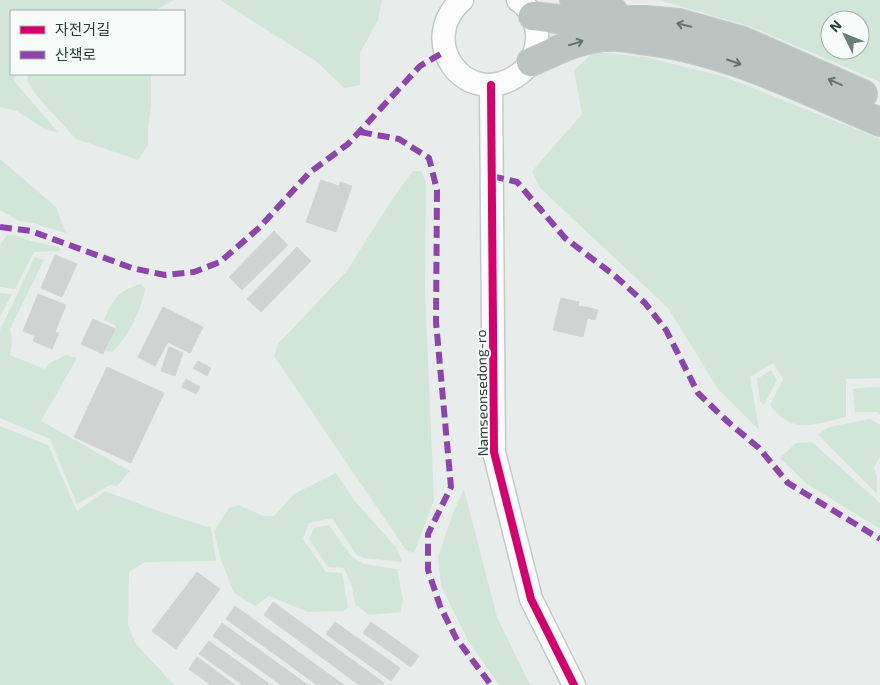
<svg xmlns="http://www.w3.org/2000/svg" width="880" height="685" font-family="'Exo 2','Noto Sans KR',sans-serif">
	<rect width="100%" height="100%" fill="#e8edeb"/>
	<g fill="#d1e6d8" fill-rule="evenodd">
		<path d="M0,0h174l-20,11h-143v63h4l-1,7 44,51 -12,-2 -29,-19 -17,-4z"/>
		<path d="M220,0h162l-4,20 -18,33v32l-16,3 -27,-26z"/>
		<path d="M659,0h221v82l-128,-55zM830,20h30v30h-30z"/>
		<path d="M594,52l51,5 80,20 155,62v239l-34,1v38c-32,7 -53,19 -76,-12l13,-26 -10,-16 -23,14 9,53 -41,-41 -50,-81 -128,-120 -8,-17 50,-57 -8,-44z"/>
		<path d="M27,74h124v33l-3,20v18l-10,15 -62,-21 -40,-44 -8,-13z"/>
		<path d="M0,159l56,48 10,26 -33,-10 -14,-2 -19,-11z"/>
		<path d="M413,171h8l5,11 -1,108 9,210 -20,53 -8,-3 -132,-194 4,-12 68,-72 47,-74z"/>
		<path d="M7,235h7l17,6 28,6 1,4 -26,1 -19,37 -15,-2v-42z"/>
		<path d="M35,257l9,3 -34,69 2,11 -2,15 35,14 3,-5 18,-9 11,3 -36,63 89,50 -13,15 -7,-1 -33,19 -27,-65 -50,-21v-88z"/>
		<path d="M141,284l4,4c-2,19 -18,52 -33,64l-6,-1 10,-25 -12,-6c10,-22 13,-29 37,-36z"/>
		<path d="M0,293l12,1 -12,23z"/>
		<path d="M771,370l6,10 -13,25 -4,-4 -3,-22z"/>
		<path d="M871,387h9v27l-3,-2h-22l-2,-23z"/>
		<path d="M870,419l10,6v31l-6,11 3,9v18l-59,-59 11,-8z"/>
		<path d="M0,426l48,19 29,66 28,-20 59,22 47,15 5,33 -71,1 -16,10 -1,53 8,19 38,41h-174z"/>
		<path d="M812,442l68,61v26l-73,-45 -27,-26 16,-15z"/>
		<path d="M336,473l17,26 43,48 6,15 -38,-4 -8,-4 -24,-36 -23,5 -6,16 23,33 16,1 6,34 -5,4 -35,1 -39,-16 -14,10 -21,-13 -13,-33 -7,-29 15,-23 10,-3 24,11h11l20,-22z"/>
		<path d="M464,489l33,128 33,68h-31l-30,-43 -28,-56 -3,-29 15,-44z"/>
		<path d="M329,525l22,31 13,8 33,5 6,30 -2,13 -32,3 -14,-11 -3,-17 -8,-19 -16,-1 -19,-28 5,-11z"/>
	</g>
	<g fill="#cfd4d2" stroke="#d1d6d4">
		<path d="M321,180l18,6 1,-4 12,4 -16,46 -30,-10z"/>
		<path d="M274,231l14,14 -46,45 -13,-13z"/>
		<path d="M297,247l14,14 -50,51 -14,-13z"/>
		<path d="M55,255l22,9 -15,33 -21,-9z"/>
		<path d="M38,294l28,11 -11,27 4,1 -7,16 -19,-8 2,-5 -12,-5z"/>
		<path d="M561,298l18,4 -1,4 12,2 -7,29 -30,-7z"/>
		<path d="M163,307l40,20 -13,26 -22,-11 -13,24 -17,-9z"/>
		<path d="M590,308l8,2 -3,10 -8,-2z"/>
		<path d="M93,319l22,10 -12,25 -22,-10z"/>
		<path d="M169,347l14,6 -8,23 -14,-5z"/>
		<path d="M198,361l13,7 -4,8 -14,-8z"/>
		<path d="M107,367l57,26 -33,70 -57,-26z"/>
		<path d="M186,379l14,8 -4,7 -14,-7z"/>
		<path d="M197,572l23,17 -44,60 -24,-18z"/>
		<path d="M273,602l111,81 -1,2h-24l-95,-70z"/>
		<path d="M235,606l109,79h-27l-91,-66z"/>
		<path d="M335,622l65,46 -9,13 -65,-47z"/>
		<path d="M371,622l48,34 -8,11 -48,-34z"/>
		<path d="M222,623l86,62h-27l-68,-49z"/>
		<path d="M209,641l62,44h-28l-44,-31z"/>
		<path d="M197,657l38,28h-24l-22,-16z"/>
	</g>
	<g fill="none" stroke-linecap="round" stroke-linejoin="round">
		<g stroke="#c3cbc8" stroke-width="25">
			<g id="secondary">
				<path d="M462,0c-46,40 2,108 53,77 13,-8 21,-22 22,-38 1,-15 -6,-30 -19,-39"/>
				<path d="M491,85l3,367 37,147 43,86"/>
			</g>
		</g>
		<g stroke="#c3ccc9" stroke-width="30">
			<g id="highway">
				<path d="M574,0l40,12"/>
				<path d="M533,16l33,4h81l32,3 64,18 120,53"/>
				<path d="M531,62c25,-11 51,-25 79,-25 10,-1 20,2 30,3 85,9 162,49 240,82"/>
			</g>
		</g>
		<use href="#secondary" stroke="#fcfcfc" stroke-width="22"/>
		<use href="#highway" stroke="#bcc4c2" stroke-width="28"/>
		<g stroke="#8e44ad" stroke-width="6" stroke-dasharray="12 6" stroke-linecap="butt">
			<path d="M360,132l39,7 30,19 8,32 -1,132 15,165 -23,47v36l12,36 16,32 35,47"/>
			<path d="M492,176l25,6 48,56 50,38 30,27 21,27 32,63 30,29 31,26 29,35 92,56"/>
			<path d="M0,227l31,4 101,37 33,7 29,-3 26,-10 40,-35 49,-54 39,-29 72,-78 24,-14"/>
		</g>
		<g stroke="#f7fbf9" stroke-width="11">
			<path id="cycleway" d="M491,85l3,367 37,147 43,86"/>
		</g>
		<use href="#cycleway" stroke="#d6006c" stroke-width="8"/>
	</g>
	<defs><path id="oneway-shaft" d="M-6 0H5M1.5-3L5.5 0L1.5 3" fill="none" stroke-width="1.6" stroke-linecap="round" stroke-linejoin="round" transform="scale(1.25)"/></defs>
	<g stroke="#617670">
		<use href="#oneway-shaft" transform="translate(684 25) rotate(-167)"/>
		<use href="#oneway-shaft" transform="translate(576 43) rotate(-17)"/>
		<use href="#oneway-shaft" transform="translate(734 62) rotate(19)"/>
		<use href="#oneway-shaft" transform="translate(835 82) rotate(-156)"/>
	</g>
	<g text-anchor="middle" stroke-width="4" stroke-linejoin="round" paint-order="stroke">
		<g font-size="14" fill="#24423a" stroke="#f7fbf9">
			<text transform="translate(482 393) rotate(-91)" y="5">Namseonsedong-ro</text>
		</g>
	</g>
	<rect x="10" y="10" width="175" height="65" fill="#f7fbf9" stroke="#a3b1ad"/>
	<rect x="20" y="26" width="25" height="8" fill="#d6006c" stroke="#a3b1ad"/>
	<text x="55" y="35" font-size="15" fill="#24423a">자전거길</text>
	<rect x="20" y="51" width="25" height="8" fill="#8e44ad" stroke="#a3b1ad"/>
	<text x="55" y="60" font-size="15" fill="#24423a">산책로</text>
	<g transform="translate(845 35) rotate(313)"><circle r="24" fill="#f7fbf9" stroke="#a3b1ad"/>
	<path d="M0-4L9 19L0 12L-9 19Z" fill="#697e78"/>
	<text y="-8" font-size="14" font-weight="bold" text-anchor="middle" fill="#24423a">N</text>
	</g>
</svg>
